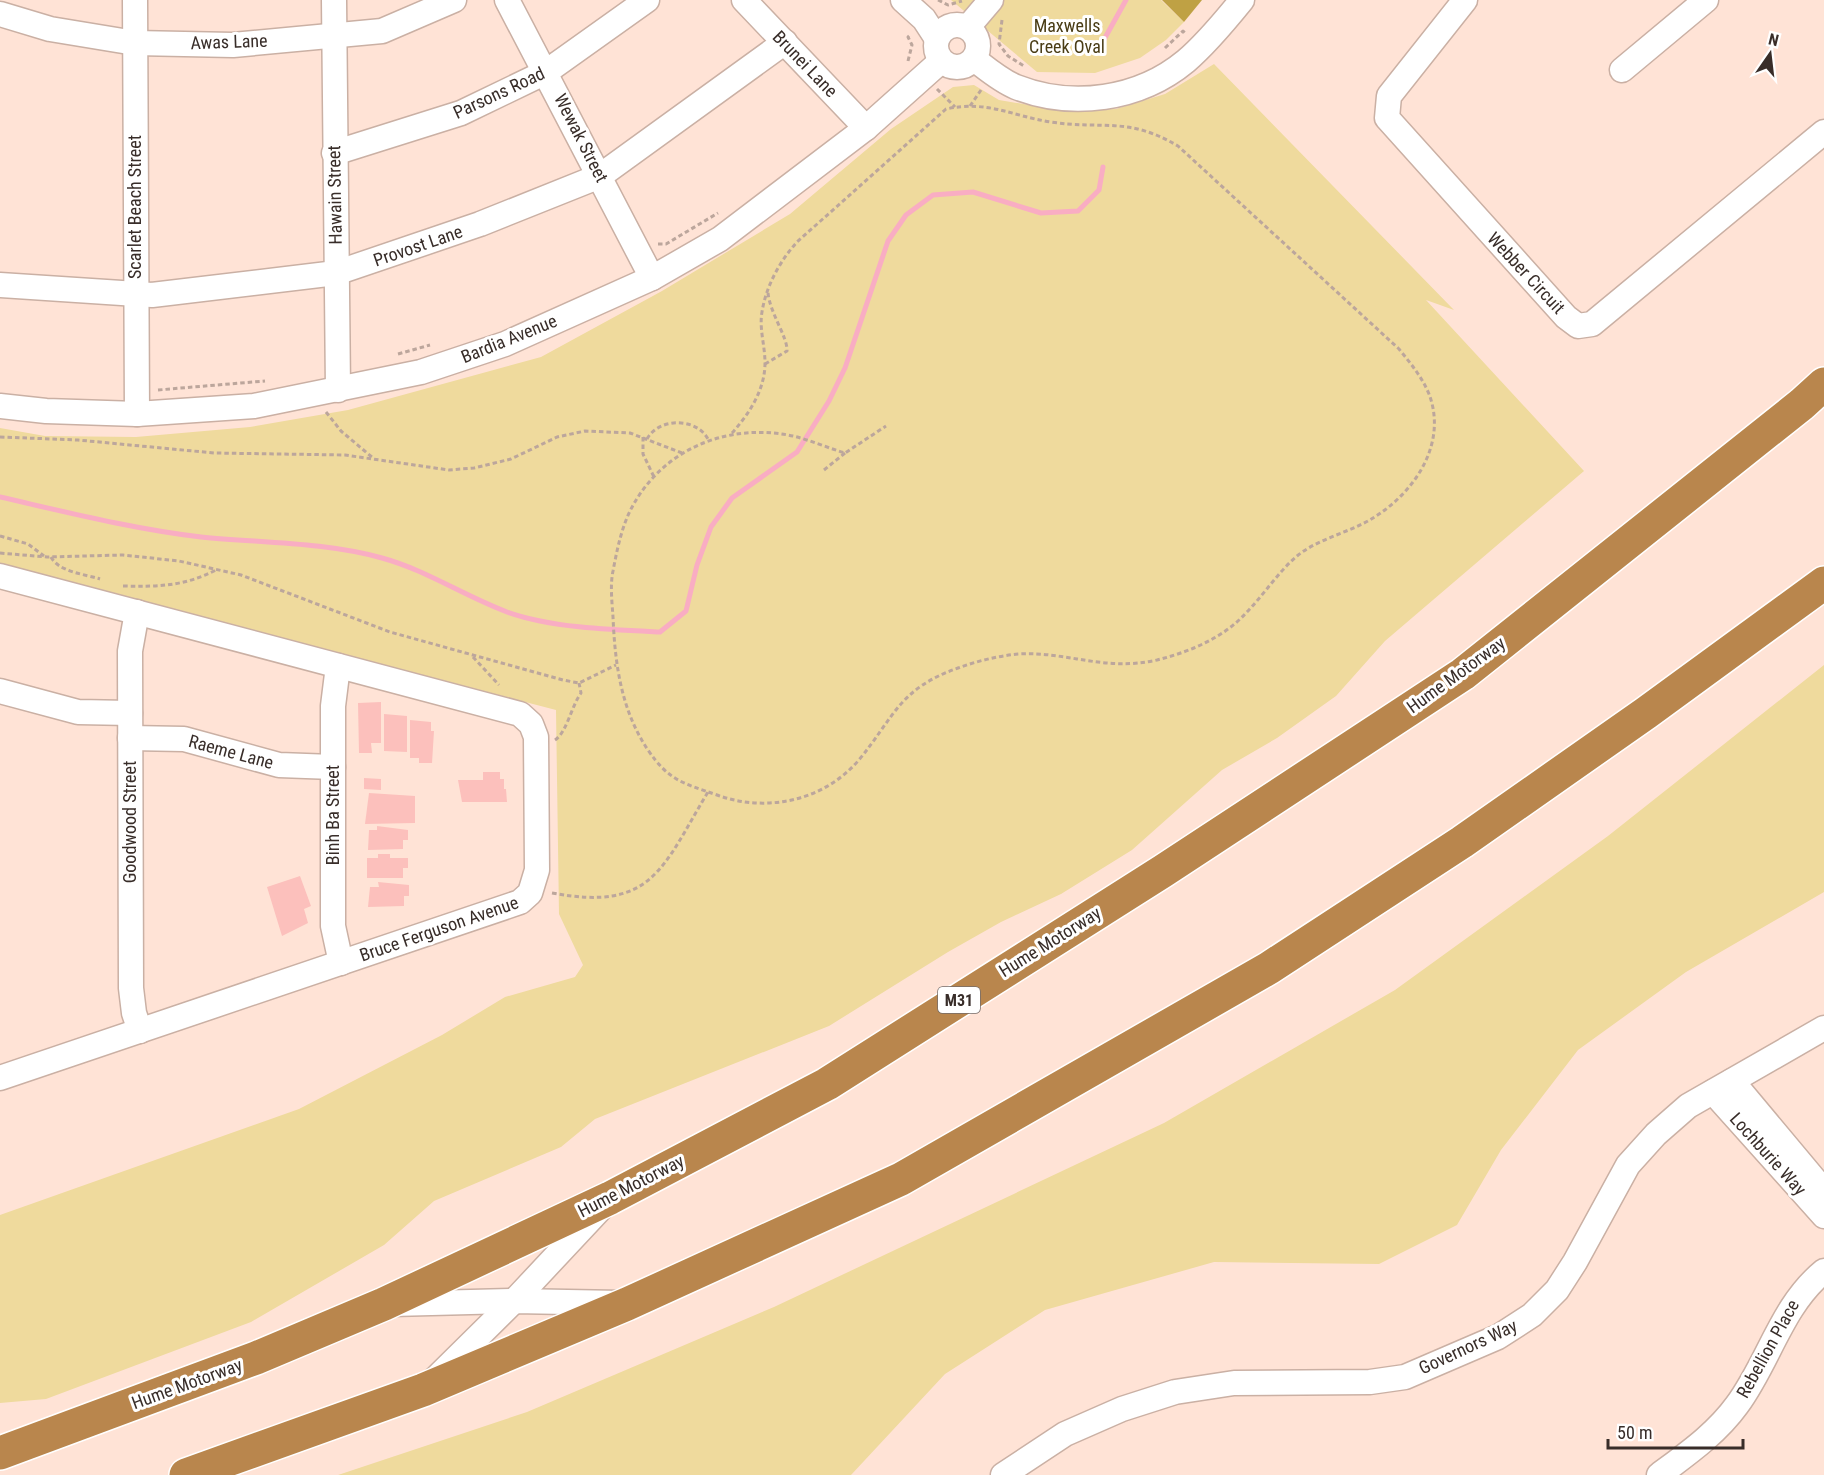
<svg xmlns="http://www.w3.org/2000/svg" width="1824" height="1475" font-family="'Roboto Condensed',sans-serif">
	<rect width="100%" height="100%" fill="#ffe3d6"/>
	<g fill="#efda9d">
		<path d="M951,0h210l23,22 -18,18 -26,18 -45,15 -58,-1z"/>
		<path d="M1214,64l240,246 -28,-10 158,171 -199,170 -49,55 -59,42 -55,32 -90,80 -71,44 -60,28 -53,30 -119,74 -234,93 -34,28 -127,54 -50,44 -133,77 -205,77 -46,4v-188l299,-106 143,-74 63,-38 70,-20 8,-12 -24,-51 -3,-204 -556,-145v-137l45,8 91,1 114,-10 98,-17 193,-53 121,-66 128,-77 101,-85 62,-42 21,-2 25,15 66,11 51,-2 49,-15z"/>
		<path d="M1824,665v227l-138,80 -108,78 -77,100 -44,75 -78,39 -165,-2 -169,48 -100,64 -94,101h-513l189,-63 247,-105 390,-184 231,-133 213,-154z"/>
	</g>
	<path fill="#bfa144" d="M1162,0h40l-18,22z"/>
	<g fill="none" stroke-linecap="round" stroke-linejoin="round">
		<g stroke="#f9adc3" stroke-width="5">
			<path d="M1101,45l25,-45"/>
			<path d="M0,497c66,15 133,32 201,40 60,6 123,5 181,21 44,12 82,38 125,54 44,16 107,18 153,20l26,-21 11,-46 14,-38 21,-29 65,-46 32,-51 16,-33 43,-127 18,-26 27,-20 40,-3 68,21 37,-2 21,-21 4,-23"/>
		</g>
	</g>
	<g fill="#fcc0bc">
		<path d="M381,702v41h-10l1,10h-13l-1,-50z"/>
		<path d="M384,714l23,2v36l-23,-1z"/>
		<path d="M410,720l21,2v9h3l-2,32h-13v-5h-9z"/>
		<path d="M483,772h17v7h4v10h2l1,13h-45l-4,-22h25z"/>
		<path d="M364,778l17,1v11l-17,-1z"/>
		<path d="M369,793l46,3v27l-50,1z"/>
		<path d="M377,826l31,4v10h-5v9l-35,1 1,-20h8z"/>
		<path d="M378,854h12v4h18v10h-5v10h-36v-20h11z"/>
		<path d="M300,876l11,30 -7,3 4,14 -26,13 -15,-49z"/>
		<path d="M378,882l31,3v11h-5v10l-36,1 2,-20h9z"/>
	</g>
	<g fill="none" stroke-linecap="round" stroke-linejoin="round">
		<g stroke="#cab0a4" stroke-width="27">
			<g id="minor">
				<path d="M135,0l2,414"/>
				<path d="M334,0l4,390"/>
				<path d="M507,0l145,278"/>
				<path d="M744,0l122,128"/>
				<path d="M903,0l21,19 13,20"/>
				<path d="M1465,0l-76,96 -2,22 179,199 12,9 14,-2 232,-192"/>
				<path d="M0,14l50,15 85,14 98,2 149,-14 72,-31"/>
				<circle cx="957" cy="46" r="21"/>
				<path d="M968,27l23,-27"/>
				<path d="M974,59c13,10 27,22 42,28 56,22 123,13 170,-26 20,-17 39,-40 56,-61"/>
				<path d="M1622,70l84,-70"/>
				<path d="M334,153l127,-40 85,-41 101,-72"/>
				<path d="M0,285l152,10 184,-22 144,-49 120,-48 185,-134"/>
				<path d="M0,406l46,5 91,3 117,-8 167,-34 84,-28 147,-66 68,-39 146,-111 75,-67"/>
				<path d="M0,576l520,138 11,10 5,13 1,133 -7,23 -10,9 -520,176"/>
				<path d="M137,612l-7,39 1,337 3,25 6,18"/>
				<path d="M338,666l-5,40v220l8,37"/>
				<path d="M0,691l78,21 52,1"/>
				<path d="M130,738l54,1 95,26 54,2"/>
				<path d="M1732,1081l92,110"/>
				<path d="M1713,1092l111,124"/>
				<path d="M392,1304l122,-3 107,2"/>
				<path d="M432,1382l82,-81 88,-94"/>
				<path d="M1003,1475l62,-41 57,-25 53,-17 59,-9 136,-1 35,-5 93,-40 34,-22 25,-25 18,-28 53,-97 28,-31 32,-28 136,-78"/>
				<path d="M1659,1475c28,-21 57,-41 78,-70 32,-43 44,-99 87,-134"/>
			</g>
		</g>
		<g stroke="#fff" stroke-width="36">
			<g id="highway">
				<path d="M0,1453l256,-95 128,-54 226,-106 217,-114 336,-213 300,-197 339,-270 22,-20"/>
				<path d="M186,1475l237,-85 204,-86 274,-125 368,-211 193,-126 184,-129 178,-130"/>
			</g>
		</g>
		<g stroke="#bca69c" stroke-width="3" stroke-dasharray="4.5 3" stroke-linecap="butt">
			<path d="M938,0l10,5 14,-4"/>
			<path d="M1002,20l-3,24 9,12 16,10"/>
			<path d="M1165,48l18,-17 3,3"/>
			<path d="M908,61l4,-16 -4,-8 3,-3"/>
			<path d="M937,89l18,18"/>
			<path d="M970,106l11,-16"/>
			<path d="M658,244h8l52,-31"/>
			<path d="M398,354l32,-9"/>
			<path d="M765,364l22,-13c1,-13 -17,-38 -19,-58"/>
			<path d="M158,390l107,-9"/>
			<path d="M326,412l15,19 32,27"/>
			<path d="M732,433c17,-19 33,-43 33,-70 0,-18 -6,-34 -3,-51 4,-26 18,-51 35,-70l149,-133c43,-9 65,7 105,13 52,8 76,-6 127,24l221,203c12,15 23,28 30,45 19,50 -15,99 -56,124 -24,15 -54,20 -76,38 -19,16 -34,40 -52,58 -22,24 -56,38 -88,46 -53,12 -90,-9 -139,-6 -20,2 -41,7 -60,14 -60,21 -64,50 -100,93 -35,40 -92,52 -141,34 -34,-12 -48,-14 -69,-45 -27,-40 -33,-86 -35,-133 -1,-15 -3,-32 0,-46 4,-21 8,-41 17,-60 31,-62 98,-89 163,-75 17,4 35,12 52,17l41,-27"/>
			<path d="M0,437l78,3 136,13 131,2 104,15 25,-2 37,-9 46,-22 28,-6 45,2 52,20"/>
			<path d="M643,437v17l11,23"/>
			<path d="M647,439c12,-22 51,-22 62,2"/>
			<path d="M824,470l21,-17"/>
			<path d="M0,536l28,8 16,12"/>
			<path d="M0,553l47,4 76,-2 56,6 62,14 149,57 173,48 16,3 37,-18"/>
			<path d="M51,557c8,15 33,17 49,22"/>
			<path d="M123,586c35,1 62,0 93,-16"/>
			<path d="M473,657l26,28"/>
			<path d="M555,740c12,-8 16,-33 26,-47l-2,-10"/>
			<path d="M552,893c101,19 110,-25 156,-101"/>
		</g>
		<use href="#minor" stroke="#fff" stroke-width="24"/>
		<use href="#highway" stroke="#b9864d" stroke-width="33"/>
	</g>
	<g text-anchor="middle" stroke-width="6" stroke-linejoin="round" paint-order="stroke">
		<rect fill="#fff" stroke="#746c69" stroke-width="1.5" x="938" y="987" width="42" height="26" rx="4.5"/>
		<g font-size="16" font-weight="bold" fill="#382d29">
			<text x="959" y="1006">M31</text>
		</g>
		<g font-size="18" fill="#493c15" stroke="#fff">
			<text x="1067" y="32">Maxwells<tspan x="1067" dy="21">Creek Oval</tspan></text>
		</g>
		<g font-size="18" fill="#382d29" stroke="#fff">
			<text transform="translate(229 42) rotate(-2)" y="6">Awas Lane</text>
			<text transform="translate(805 64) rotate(46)" y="6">Brunei Lane</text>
			<text transform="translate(499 93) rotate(-25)" y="6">Parsons Road</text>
			<text transform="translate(581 138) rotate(63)" y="6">Wewak Street</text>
			<text transform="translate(335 195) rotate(-91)" y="6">Hawain Street</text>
			<text transform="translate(135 207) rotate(-90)" y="6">Scarlet Beach Street</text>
			<text transform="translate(418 246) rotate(-19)" y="6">Provost Lane</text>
			<text transform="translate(1526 273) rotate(47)" y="6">Webber Circuit</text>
			<text transform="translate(509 339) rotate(-22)" y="6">Bardia Avenue</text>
			<text transform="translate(1456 675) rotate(-36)" y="6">Hume Motorway</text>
			<text transform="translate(231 752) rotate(15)" y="6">Raeme Lane</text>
			<text transform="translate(333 815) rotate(-90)" y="6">Binh Ba Street</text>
			<text transform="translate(130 822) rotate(-90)" y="6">Goodwood Street</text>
			<text transform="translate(439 929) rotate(-19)" y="6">Bruce Ferguson Avenue</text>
			<text transform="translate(1050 942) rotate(-32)" y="6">Hume Motorway</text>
			<text transform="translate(1768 1154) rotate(48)" y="6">Lochburie Way</text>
			<text transform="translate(631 1186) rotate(-27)" y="6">Hume Motorway</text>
			<text transform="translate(1468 1347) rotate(-25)" y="6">Governors Way</text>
			<text transform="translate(1768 1349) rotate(-61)" y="6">Rebellion Place</text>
			<text transform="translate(187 1384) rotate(-20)" y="6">Hume Motorway</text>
		</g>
	</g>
	<g transform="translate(1770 54) rotate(14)" stroke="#ffffff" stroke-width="4.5" paint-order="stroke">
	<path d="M0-4.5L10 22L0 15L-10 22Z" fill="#382d29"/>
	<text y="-9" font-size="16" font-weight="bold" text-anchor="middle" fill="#382d29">N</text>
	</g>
	<path d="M1608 1439v9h135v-9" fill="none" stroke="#382d29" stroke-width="3"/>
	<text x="1617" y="1439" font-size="18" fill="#382d29" stroke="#ffffff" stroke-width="4.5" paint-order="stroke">50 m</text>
</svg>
